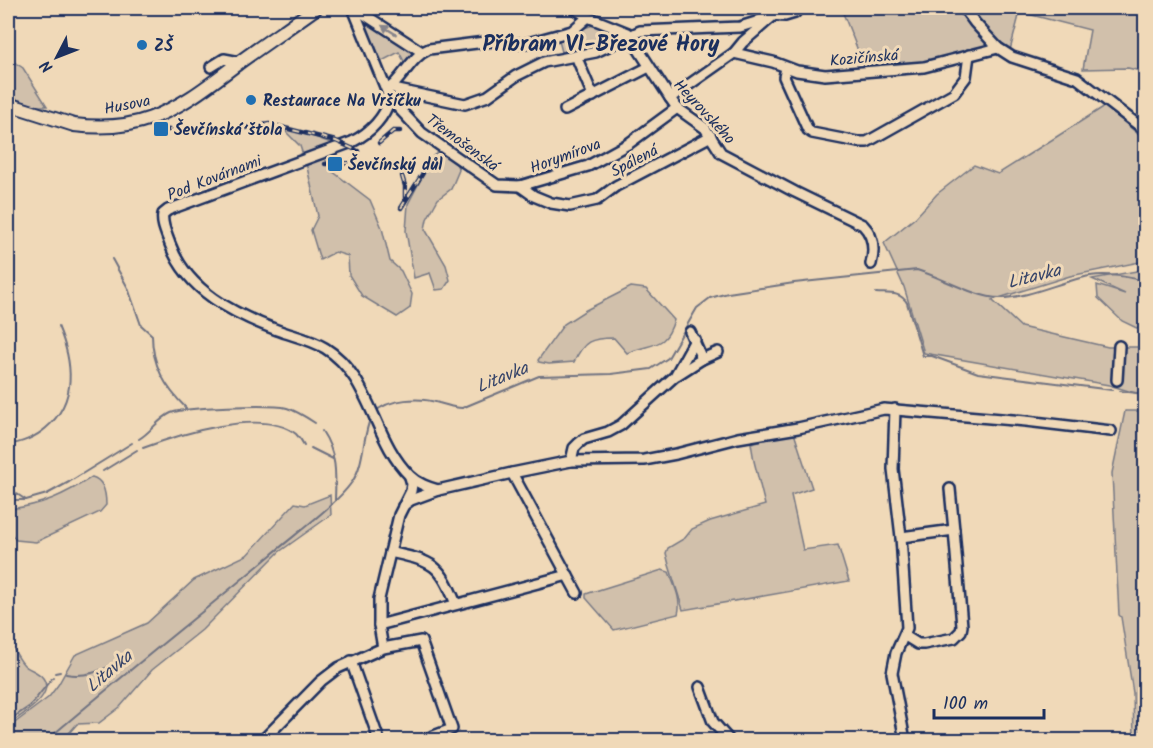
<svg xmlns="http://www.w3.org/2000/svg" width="1153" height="748" font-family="Kalam,sans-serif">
	<rect width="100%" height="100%" fill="#f0d9b8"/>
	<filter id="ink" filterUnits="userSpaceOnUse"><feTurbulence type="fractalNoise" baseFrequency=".0167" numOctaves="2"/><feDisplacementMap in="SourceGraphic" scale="12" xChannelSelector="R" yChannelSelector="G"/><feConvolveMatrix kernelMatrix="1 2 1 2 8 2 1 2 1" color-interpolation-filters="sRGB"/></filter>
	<g filter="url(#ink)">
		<g fill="#d1c0ab" stroke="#767884" stroke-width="1.5">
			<path d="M841,8h122l33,40 -72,18 -59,2z"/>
			<path d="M965,8h180v64l-17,-4 -45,1 7,-39 -70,-18 -11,42z"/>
			<path d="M371,23l40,27 1,6 -7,7 -6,-11 -17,9 -16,-32v-4z"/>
			<path d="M596,24l27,11 -61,17 -4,-15z"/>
			<path d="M8,58l15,10 24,38h-11l-28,-9z"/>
			<path d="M1105,106l40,34v121l-75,15 -78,24 29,27 87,20h37v49l-36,-11 -185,-32 -20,-66 -20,-44 32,-26 21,-23 37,-29 24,9z"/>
			<path d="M282,128l33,9 24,9 -14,13 7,12 38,29 12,28 8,33 11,10 11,23 -2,14 -13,9 -35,-21 -13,-21 -1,-19 -13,-4 -15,8 -9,-30 7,-14 -11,-49 -7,-21z"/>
			<path d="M440,151l15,10 4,9 -8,19 -13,10 -11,20 -2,10 21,36 4,15 -6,9 -8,1 -6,-17 -16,5 -8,-47 2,-27 25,-48z"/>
			<path d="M1142,270l3,1v61l-23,-11 -24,-23 -1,-13 28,9 -33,-15z"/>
			<path d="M631,287l15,2 28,31c-9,30 -21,22 -47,33l-13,-15c-24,0 -30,3 -40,24l-25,2 -10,-2 -1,-2 26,-36 22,-14z"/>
			<path d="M1125,411h20v329h-11l-1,-47 -12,-76 -2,-2 -7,-142z"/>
			<path d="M794,433l18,55 -21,7 12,55 35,-5 11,36 -166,29 -14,-45 -3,-12 2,-5 17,-10 7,-9 18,-8 55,-16 -11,-44 -3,-18z"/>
			<path d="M92,477c12,3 14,17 14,28l-6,7 -64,30 -20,-2c-8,-9 -12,-19 -6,-31 33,-4 54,-14 82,-32z"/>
			<path d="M330,495l1,20 -52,37 -77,78 -50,40 -32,37 -21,16 -22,1 -14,16h-55v-12l41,-31 9,-12 17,-30 72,-32 47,-43 53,-25 48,-52 10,2z"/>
			<path d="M662,570l7,2c5,13 13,28 9,42l-64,16 -28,-32v-4l6,-2z"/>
			<path d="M8,645h3c4,6 8,15 13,20 5,5 14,6 19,13 13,18 -23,38 -35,47z"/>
		</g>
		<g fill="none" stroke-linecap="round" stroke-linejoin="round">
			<g stroke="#6f7281" stroke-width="2">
				<path d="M112,259l16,29 13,37 11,10c0,30 13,52 34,73"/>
				<path d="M876,293c12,1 24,-2 31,10l16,53h9l46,17 134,17"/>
				<path d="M8,352v-4"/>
				<path d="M1120,391l26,3"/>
				<path d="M374,413c14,-15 47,-16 65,-10 9,2 14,5 23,5l77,-32 72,-2 40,-5 17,-11 29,-50 13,-10 18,-5 66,-10 123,-13c24,7 59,28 83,28 29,0 61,-17 90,-22 18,-3 38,1 56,5"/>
				<path d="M322,431c15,22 14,44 13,69"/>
				<path d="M139,439c12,-7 19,-20 32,-26 14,-6 100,-9 116,-5 10,3 19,9 28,15"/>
				<path d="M8,444c12,0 28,-7 38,-16 32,-27 27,-67 12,-102"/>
				<path d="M143,448c35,-13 120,-41 153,-14 3,3 6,7 8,11"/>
				<path d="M311,448l22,11"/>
				<path d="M103,471l34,-21"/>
				<path d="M8,488l18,12 21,-6 22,-12 63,-39"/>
				<path d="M8,500h18"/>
				<path d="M55,673l5,-1"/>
				<path d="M66,674c20,4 36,-4 54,-12"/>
				<path d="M8,721l22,-15 23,-29"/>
				<path d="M47,740c73,-63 150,-123 224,-185 23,-20 64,-49 81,-73 13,-19 10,-45 19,-65"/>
			</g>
			<g stroke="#1b2f5e" stroke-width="14">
				<g id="minor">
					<path d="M353,8l37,91 32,34 75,52 23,1 68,-20 40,-22 49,-36"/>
					<path d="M574,8l14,9 40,16 42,65 7,10 28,20 16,25 74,39 68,33c11,11 12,24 8,39"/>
					<path d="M964,8l11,15 23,25 14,9 65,21 69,53"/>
					<path d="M355,11l7,2 60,39"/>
					<path d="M734,53l39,9 24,9 28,4 99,-8 74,-19"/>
					<path d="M576,56l17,40"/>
					<path d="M211,67l13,-8 16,3"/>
					<path d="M786,68l-2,9 24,53 4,3 46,9h9l87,-49 12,-16 3,-22"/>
					<path d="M392,86l6,4 67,14 23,-8 28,-20 28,-14 52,-10 44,-21 100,-4 16,-5 13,-7 16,1 10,-3"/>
					<path d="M388,90c15,-12 24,-34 41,-41l64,-8 31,3 48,-13 16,-14"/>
					<path d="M670,98l64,-45 9,-11 30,-26 6,-8"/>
					<path d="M390,99c-6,20 -19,33 -38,43l-184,68 -5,4c-2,10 4,21 7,30 17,47 64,70 107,86 16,6 33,9 48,18 46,28 48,92 85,128 8,8 18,11 28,14"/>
					<path d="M565,110l84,-43"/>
					<path d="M520,186l14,10 17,7 19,3 27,-6 19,-14 95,-50"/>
					<path d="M690,332l12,27"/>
					<path d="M677,375l25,-16 16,-7"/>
					<path d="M1117,380l2,-34"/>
					<path d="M895,409l-2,60 8,68 6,91 -11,25 -4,20 13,67"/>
					<path d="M571,461l3,-13 5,-5 5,-4 24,-7 13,-7 54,-49 20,-36"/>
					<path d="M512,473l65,120"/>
					<path d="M950,489l4,41"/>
					<path d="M403,506l8,-6 27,-10 74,-17 59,-12 73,-1 32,-6 62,-16 60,-10 86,-19 142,12 85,10"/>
					<path d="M901,537l53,-7 8,96 -1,5 -7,7 -30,6h-6l-13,-8"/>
					<path d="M390,552c43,10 49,10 66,52"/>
					<path d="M379,625l189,-50"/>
					<path d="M383,648l38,-7 31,88 -29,11"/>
					<path d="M351,661l28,79"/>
					<path d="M700,687l13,35 16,18"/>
					<path d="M263,740l58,-59 17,-13 45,-20 -4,-23v-26l20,-84 12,-24 1,-7 -2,-7"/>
				</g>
			</g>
			<g stroke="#1b2f5e" stroke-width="16">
				<path id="major" d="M8,104l66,21c25,3 53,2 77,-7 33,-12 62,-36 90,-57 25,-18 50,-35 75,-53"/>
			</g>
			<use href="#minor" stroke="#f0d9b8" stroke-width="9"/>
			<use href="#major" stroke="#f0d9b8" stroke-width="12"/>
			<g stroke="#1b2f5e" stroke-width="4.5">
				<g id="rail">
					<path d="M155,129l59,4 55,-9 67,17 22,10 -1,6 -6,6 -26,1"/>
					<path d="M8,138l2,-1"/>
					<path d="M379,143l14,-12h7"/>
					<path d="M402,176l3,10v15"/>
					<path d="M401,208l22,-35"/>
				</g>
			</g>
			<use href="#rail" stroke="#f0d9b8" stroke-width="2" stroke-dasharray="7" stroke-linecap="butt"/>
		</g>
		<defs><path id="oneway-solid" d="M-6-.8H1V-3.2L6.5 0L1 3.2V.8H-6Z" transform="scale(1.5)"/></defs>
		<use fill="#86848b" href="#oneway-solid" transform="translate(389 30) rotate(-148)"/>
	</g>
	<g fill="#1f6fb2" stroke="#f0d9b8" stroke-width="2">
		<circle cx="142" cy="45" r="6"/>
		<circle cx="251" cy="100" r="6"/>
		<rect x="153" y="121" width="16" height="16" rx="3"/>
		<rect x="327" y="156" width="16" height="16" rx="3"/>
	</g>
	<g text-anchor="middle" stroke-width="6" stroke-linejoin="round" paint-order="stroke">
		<g font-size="16" font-weight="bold" fill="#1b2f5e" stroke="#f0d9b8" text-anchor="start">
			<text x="154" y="51">ZŠ</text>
			<text x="263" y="106">Restaurace Na Vršíčku</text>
			<text x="174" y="135">Ševčínská štola</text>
			<text x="348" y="170">Ševčínský důl</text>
		</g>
		<g font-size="16" fill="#1b2f5e" stroke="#f0d9b8">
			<text transform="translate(864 57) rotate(-5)" y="6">Kozičínská</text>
			<text transform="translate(127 104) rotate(-11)" y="6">Husova</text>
			<text transform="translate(705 111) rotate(47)" y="6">Heyrovského</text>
			<text transform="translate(463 142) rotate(36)" y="6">Třemošenská</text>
			<text transform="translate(565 155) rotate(-20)" y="6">Horymírova</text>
			<text transform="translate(634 160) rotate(-28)" y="6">Spálená</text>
			<text transform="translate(214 177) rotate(-21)" y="6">Pod Kovárnami</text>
		</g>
		<g font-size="18" font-style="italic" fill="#37456a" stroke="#f0d9b8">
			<text transform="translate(1034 276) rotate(-14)" y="6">Litavka</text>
			<text transform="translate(502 377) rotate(-22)" y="6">Litavka</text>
			<text transform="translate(109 671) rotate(-40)" y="6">Litavka</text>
		</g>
		<g font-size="22" font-weight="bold" fill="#1b2f5e" stroke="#f0d9b8">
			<text x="601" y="51">Příbram VI-Březové Hory</text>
		</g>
	</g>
	<rect width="1153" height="748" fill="none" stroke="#f0d9b8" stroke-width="30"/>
	<rect x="15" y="15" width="1123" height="718" fill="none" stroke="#1b2f5e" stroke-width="2" filter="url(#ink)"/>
	<g transform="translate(57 57) rotate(228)" stroke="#f0d9b8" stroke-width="4.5" paint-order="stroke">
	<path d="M0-4.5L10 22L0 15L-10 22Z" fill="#1b2f5e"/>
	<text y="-9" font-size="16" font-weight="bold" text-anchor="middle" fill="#1b2f5e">N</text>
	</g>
	<path d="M934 709v9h110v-9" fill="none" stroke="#1b2f5e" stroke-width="3"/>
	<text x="943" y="709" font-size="18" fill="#1b2f5e" stroke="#f0d9b8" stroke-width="4.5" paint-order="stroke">100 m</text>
</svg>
